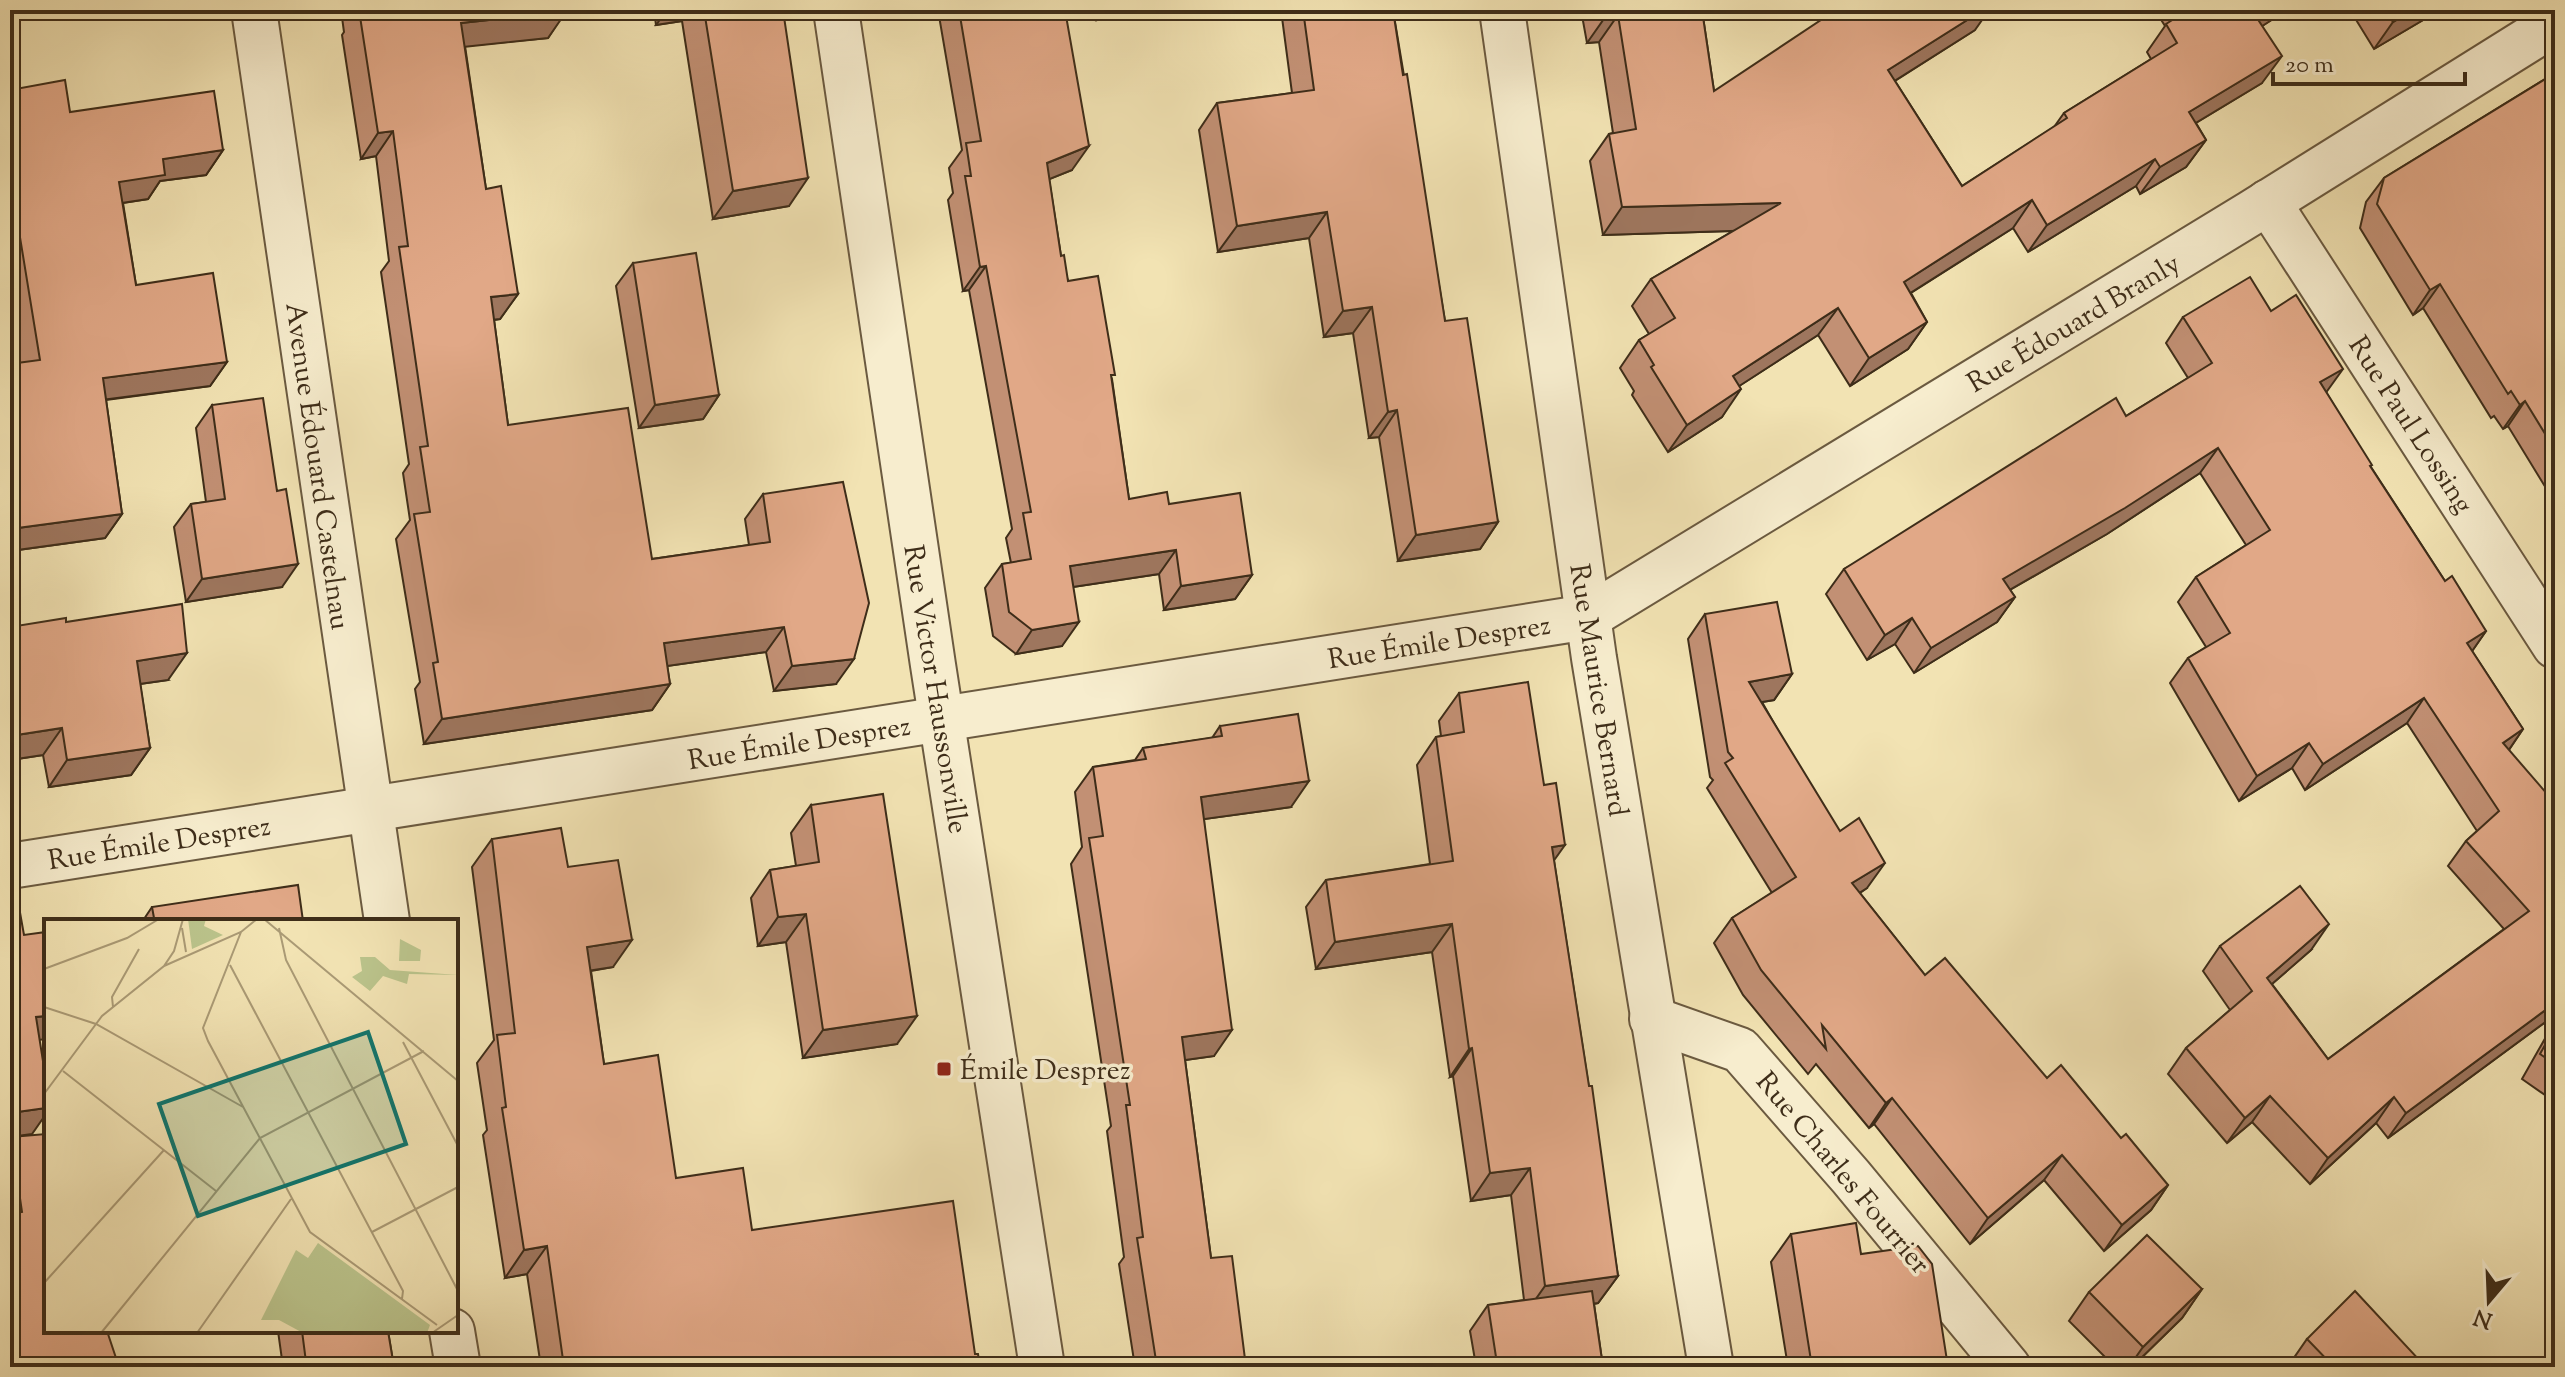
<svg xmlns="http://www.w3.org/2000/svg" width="2565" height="1377" font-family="'Sorts Mill Goudy',serif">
	<rect width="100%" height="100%" fill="#f2e3b3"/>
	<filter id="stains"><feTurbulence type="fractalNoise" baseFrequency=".0025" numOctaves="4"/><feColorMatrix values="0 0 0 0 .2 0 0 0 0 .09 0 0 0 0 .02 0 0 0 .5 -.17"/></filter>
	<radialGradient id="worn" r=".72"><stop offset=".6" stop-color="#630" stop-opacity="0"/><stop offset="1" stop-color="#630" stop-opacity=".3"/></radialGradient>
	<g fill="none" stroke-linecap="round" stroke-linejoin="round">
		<g stroke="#6b5a40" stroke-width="48">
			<g id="minor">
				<path d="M254,10l133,911"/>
				<path d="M836,10l97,655 109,702"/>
				<path d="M1502,10l92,648 117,709"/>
				<path d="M2268,202l287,444"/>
				<path d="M10,866l1578,-249 663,-404 304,-190"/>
				<path d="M1652,1019l88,31 111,127 157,190"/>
				<path d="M452,1331l6,36"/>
			</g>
		</g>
		<use href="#minor" stroke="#f7edce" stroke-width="44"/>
	</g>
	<g fill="#c29074" stroke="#3e2d19" stroke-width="2">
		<path d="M341,10h225l-18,28 -83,8 21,143 32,105 -18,25 -6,1 14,105 144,134 97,-14 -4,-26 18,-25 73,190 -62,7 -8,-39 -99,14 3,18 -18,26 -228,34 -9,-55 5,-7 -24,-143 14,-19 -7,-47 6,-9 -28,-192 8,-11 -13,-105 -15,3 -19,-124 2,-3z"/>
		<path d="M654,10h129l6,196 -76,13 -31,-198 -26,4z"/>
		<path d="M938,10h127l7,160 -23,9 12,77 7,25 44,98 17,120 40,5 83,71 -17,24 -71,11 -5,-36 -86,13 -11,59 -46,8 -23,-18 -8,-48 17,-24 9,-1 -5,-25 6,-9 -43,-239 -6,1 -15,-91 5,-7 -4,-25 13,-18z"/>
		<path d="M1096,10h59l-58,10z"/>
		<path d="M1281,10h112l52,311 53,201 -18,27 -82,12 -19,-124 -10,1 -16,-105 -29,4 -15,-99 -91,14 -19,-122 18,-27 75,-10z"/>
		<path d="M1581,10h121l12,81 261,-61 -80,51 67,105 92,-59 10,-14 87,-54 -4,-7 18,-26 -10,-16h132l-25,16v57l-66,40 10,17 -20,27 -46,27 -4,-8 -108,66 -15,-24 -102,65 16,29 -19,27 -58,37 -32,-51 -79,51 -17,31 -54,35 -36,-57 2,-4 -14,-23 19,-28 10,-6 -17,-28 19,-27 82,-48 -130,4 -13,-74 19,-27 4,-1 -14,-91 -12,1z"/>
		<path d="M2350,10h90l-66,39z"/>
		<path d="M2555,73v417l-6,3 -41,-67 -5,3 -9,-13 -3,2 -68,-110 -10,7 -53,-87 6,-26 18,-24z"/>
		<path d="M10,90l60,22 153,38 -17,25 -46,6 -12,18 -25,4 13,82 91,77 -17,24 -104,14 16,114 -17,24 -95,13v-187l10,-1 -10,-60z"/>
		<path d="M633,263l86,132 -16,24 -64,9 -23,-142z"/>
		<path d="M2271,311l55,81 45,75 74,114 41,50 -14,20 51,78 -14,21 46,265 -167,123 -12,-15 -66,61 -58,-62 -25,21 -59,-69 18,-26 44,-38 -27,-39 17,-25 91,4 -39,34 56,75 176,-130 -56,-63 18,-25 11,-10 -70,-108 -102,67 -13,-22 -53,33 -69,-118 18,-25 18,-11 -28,-45 18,-25 50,-32 -46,-72 -93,61 -97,56 5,7 -18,25 -83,51 -19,-29 -28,16 -41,-66 18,-25 282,-153 62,-38 -22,-35 17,-26z"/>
		<path d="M212,405l70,182 -96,15 -12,-75 17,-23 15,-2 -10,-74z"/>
		<path d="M1705,614l87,60 -18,26 -12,2 105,186 -7,5 65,82 122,103 74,60 47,47 -17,25 -47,41 -60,-71 -74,64 -96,-120 -5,4 -53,-64 -8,10 -65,-79 -29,-52 18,-25 40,-25 -65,-105 6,-8 -3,-3 -22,-138z"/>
		<path d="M66,622l102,58 -28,4 10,64 -19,27 -82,12 -6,-32 -33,5v-133z"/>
		<path d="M1459,693l95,168 64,415 -20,27 -4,1 9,63 -128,-7 -5,-29 18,-26 36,-5 -13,-105 -40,6 -18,-125 -3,1 -18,-125 -116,17 -10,-62 20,-27 104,-16 -13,-99 19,-28 5,-1 -2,-15z"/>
		<path d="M1220,726l71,81 -87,12 10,237 -29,4 26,198 35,109h-111l-16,-103 5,-7 -17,-126 4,-5 -40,-262 11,-17 -7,-55 18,-25 42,-7 8,-12 69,-10z"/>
		<path d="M811,805l86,239 -94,14 -17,-116 -28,4 -7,-48 19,-28 26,-4 -5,-33z"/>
		<path d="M492,839l76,28 45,100 -22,4 13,93 72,114 76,52 223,124 5,13h-439l-14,-93 -22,4 -22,-143 4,-5 -10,-67 17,-23 -22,-173z"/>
		<path d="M152,907l151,14 -159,-2z"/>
		<path d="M2555,1021v81l-33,-23z"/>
		<path d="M11,1137l35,194 -36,36v-228z"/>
		<path d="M1791,1234l70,20 87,113h-160l-17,-105z"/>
		<path d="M2202,1289l-20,29 -50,49h-17l-46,-46 20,-29z"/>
		<path d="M278,1331h110l6,36h-111z"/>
		<path d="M2307,1339l114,28h-130l-2,-2z"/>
	</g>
	<g fill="#9e765e" stroke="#3e2d19" stroke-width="2">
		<path d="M667,10h22l-7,11 -26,4z"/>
		<path d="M1104,10h51l-58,10z"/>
		<path d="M1983,10h6l-14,20 -106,67 19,-27z"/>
		<path d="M2263,10h24l-51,33 19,-28z"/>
		<path d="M2413,10h27l-66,39 19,-27z"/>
		<path d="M566,12l-18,26 -104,11 17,-26z"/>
		<path d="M1618,15l-19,27 -12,1 19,-27z"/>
		<path d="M2282,56l-20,27 -93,56 20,-27z"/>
		<path d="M393,131l-17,25 -15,3 17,-26z"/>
		<path d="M2206,140l-20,27 -46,27 20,-27z"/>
		<path d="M1089,146l-17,24 -42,17 17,-24z"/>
		<path d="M223,150l-17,25 -46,6 -12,18 -46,7 17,-24 44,-23z"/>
		<path d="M2155,159l-19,27 -108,66 19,-27z"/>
		<path d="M808,178l-19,28 -76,13 20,-28z"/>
		<path d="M2032,200l-19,28 -128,81 19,-27z"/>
		<path d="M1781,203l-19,27 -159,5 19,-28z"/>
		<path d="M1327,212l-18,26 -91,14 19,-26z"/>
		<path d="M18,225l-8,12v-11z"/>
		<path d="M986,266l-17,24 -6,1 17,-24z"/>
		<path d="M2440,284l-17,24 -10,7 17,-25z"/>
		<path d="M518,294l-18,25 -27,3 18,-25z"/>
		<path d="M1372,307l-19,26 -29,4 19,-26z"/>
		<path d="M1838,308l-20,27 -105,68 20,-27z"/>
		<path d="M1927,322l-19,27 -58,37 19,-28z"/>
		<path d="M227,362l-17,24 -124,16 17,-24z"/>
		<path d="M2343,369l-18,25 -5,-12z"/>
		<path d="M1741,389l-19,28 -54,35 19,-27z"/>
		<path d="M719,395l-16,24 -64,9 16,-23z"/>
		<path d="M2525,401l-17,25 -5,3 17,-24z"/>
		<path d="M1397,410l-18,27 -10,1 19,-26z"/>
		<path d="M2218,448l-18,25 -93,61 -122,70 18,-25z"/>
		<path d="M122,514l-17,24 -95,13v-22z"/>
		<path d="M1498,522l-18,27 -82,12 18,-26z"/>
		<path d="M1176,550l-17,24 -106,16 17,-24z"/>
		<path d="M298,564l-16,23 -96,15 16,-23z"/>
		<path d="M1252,575l-17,24 -71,11 17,-24z"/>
		<path d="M2015,597l-18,25 -83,51 17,-25z"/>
		<path d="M1912,618l-17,26 -28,16 18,-25z"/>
		<path d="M1079,622l-17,24 -46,8 16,-24z"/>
		<path d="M784,627l-18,25 -120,17 18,-26z"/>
		<path d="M2486,631l-18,26 -1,-14z"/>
		<path d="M187,653l-19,27 -50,7 19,-26z"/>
		<path d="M854,659l-18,25 -62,7 18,-25z"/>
		<path d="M1792,674l-18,26 -42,7 17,-25z"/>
		<path d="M670,684l-18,26 -228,34 18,-25z"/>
		<path d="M2424,698l-17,25 -102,67 18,-26z"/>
		<path d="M62,728l-19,27 -33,5v-24z"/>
		<path d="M2523,729l-17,25 -3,-11z"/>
		<path d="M2309,743l-17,25 -53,33 18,-25z"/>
		<path d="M150,748l-19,27 -82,12 18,-27z"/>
		<path d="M1309,781l-18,26 -108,15 18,-25z"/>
		<path d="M1565,845l-20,28 7,-26z"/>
		<path d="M1885,863l-18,25 -33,21 18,-26z"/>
		<path d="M806,914l-20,28 -28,4 20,-29z"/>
		<path d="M1452,924l-20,28 -116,17 19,-27z"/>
		<path d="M2329,924l-18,26 -61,53 17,-25z"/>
		<path d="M632,940l-19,27 -45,7 19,-27z"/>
		<path d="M2555,1003v12l-167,123 18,-25z"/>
		<path d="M46,1016v23l-28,4 18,-26z"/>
		<path d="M917,1016l-20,28 -94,14 20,-28z"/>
		<path d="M1232,1030l-18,26 -50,7 18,-26z"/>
		<path d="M1472,1048l-19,28 -3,1 19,-28z"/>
		<path d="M2270,1096l-18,26 -25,21 18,-25z"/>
		<path d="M2394,1097l-18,26 -66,61 18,-26z"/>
		<path d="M1892,1098l-18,26 -5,4 17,-25z"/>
		<path d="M46,1108v6l-14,20 -22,3v-24z"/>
		<path d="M2062,1155l-18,25 -74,64 18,-26z"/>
		<path d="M1530,1168l-19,27 -40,6 19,-28z"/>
		<path d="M2168,1185l-17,25 -47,41 18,-26z"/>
		<path d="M547,1246l-20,28 -22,4 19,-28z"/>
		<path d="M1618,1276l-20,27 -72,10 19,-27z"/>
		<path d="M2202,1289l-20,29 -50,49h-3l14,-20z"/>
		<path d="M315,1361l-4,6h-9l4,-5z"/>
	</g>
	<g fill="#e1a887" stroke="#3e2d19" stroke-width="2">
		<path d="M359,10h207v2l-105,11 25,166 15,-3 17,108 -27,3 17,128 120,-17 24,151 118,-17 -7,-48 80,-12 26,121 -15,56 -62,7 -8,-39 -120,16 6,41 -228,35 -9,-56 5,-1 -24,-148 16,-2 -10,-65 8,-1 -29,-199 9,-1 -15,-115 -15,2z"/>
		<path d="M704,10h79l25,168 -75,13z"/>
		<path d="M959,10h106l24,136 -42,17 14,93 3,-1 4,26 30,-5 17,99h-4l18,124 38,-7 2,12 71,-11 12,82 -71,11 -5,-36 -106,16 9,56 -47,8 -23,-18 -7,-48 29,-5 -8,-46 8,-1 -45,-246 -6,1 -15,-91h6l-5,-33 15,-2z"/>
		<path d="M1303,10h90l10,65 4,-1 38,247 22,-3 31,204 -82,13 -19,-125 -9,2 -16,-105 -29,4 -16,-99 -90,14 -20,-123 97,-13z"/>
		<path d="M1605,10h97l12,81 122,-81h147l-95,60 74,116 105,-68 -3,-5 113,-70 -11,-19 22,-14h75l-8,5 27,41 -93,56 17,28 -46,27 -5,-8 -108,66 -15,-25 -128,82 23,40 -58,36 -31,-50 -105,68 8,13 -54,36 -36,-58 3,-2 -15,-25 36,-22 -24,-39 130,-76 -159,4 -13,-73 27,-5 -18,-114 -12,1z"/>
		<path d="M2386,10h27l-20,12z"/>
		<path d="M2555,73v377l-30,-49 -5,4 -9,-14 -3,3 -68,-110 -10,6 -53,-86 7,-26z"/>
		<path d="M65,80l5,32 144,-21 9,59 -60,9 2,16 -46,7 17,103 77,-12 14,89 -124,16 19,136 -112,15v-165l30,-4 -22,-135 -8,1v-136z"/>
		<path d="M696,253l23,142 -64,10 -22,-142z"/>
		<path d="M2250,277l21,34 25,-16 47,74 -23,13 52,83 -2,1 75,115 7,-5 34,55 -19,12 56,86 -20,14 52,60v200l-149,110 -12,-16 -66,61 -58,-62 -25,22 -59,-70 66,-57 -32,-45 80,-60 29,38 -62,54 61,81 201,-148 -63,-70 33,-30 -75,-113 -101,66 -14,-21 -52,33 -69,-118 42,-25 -34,-56 74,-47 -52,-82 -93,60 -122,71 12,18 -84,51 -19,-30 -27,17 -41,-66 272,-171 10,18 86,-53 -29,-46z"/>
		<path d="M263,398l14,93 9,-2 12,75 -96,15 -11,-75 34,-5 -13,-94z"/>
		<path d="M1777,602l15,72 -43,8 91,149 19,-13 26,45 -33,20 73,92 20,-17 102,120 14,-13 60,73 5,-4 42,51 -46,40 -60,-70 -74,63 -96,-120 -6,5 -64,-78 4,24 -65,-79 -29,-52 64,-41 -71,-114 8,-5 -5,-6 -23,-138z"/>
		<path d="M182,604l5,49 -50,8 13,87 -83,12 -5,-32 -52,8v-109l56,-9v4z"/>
		<path d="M1528,682l16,103 12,-2 9,62 -13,2 37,239h3l26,190 -73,10 -15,-118 -40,5 -18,-125 -3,1 -17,-125 -117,18 -9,-62 127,-19 -17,-124 28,-5 -5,-39z"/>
		<path d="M1298,714l11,67 -108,16 31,233 -50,7 29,221 21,-2 14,111h-89l-20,-129 6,-1 -17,-132h4l-41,-267 14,-2 -10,-69 53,-8 -3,-11 79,-12 -2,-10z"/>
		<path d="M883,794l34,222 -94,14 -17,-116 -28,3 -8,-47 49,-8 -8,-57z"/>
		<path d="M561,828l7,39 50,-7 14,80 -45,7 17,117 54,-9 18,123 67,-10 9,62 201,-29 22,153h3l2,13h-416l-17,-121 -23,4 -22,-142 4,-1 -9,-72 18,-2 -23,-194z"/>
		<path d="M298,885l5,36h-172l23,-3 -2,-11z"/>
		<path d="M19,907l5,28 22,-3v84l-10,1 10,63v28l-36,5v-204z"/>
		<path d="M2555,1027v37l-15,-10z"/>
		<path d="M46,1134v197h61l12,36h-109v-153l12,-2 -11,-75z"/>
		<path d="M1856,1223l5,31 57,-8 14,18 16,103h-136l-21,-133z"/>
		<path d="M2147,1235l55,54 -59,58 -54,-55z"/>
		<path d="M1592,1291l11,76h-170l63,-10 -8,-52z"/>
		<path d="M2355,1291l68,73 -2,3h-87l-27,-28z"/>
		<path d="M302,1331h86l6,36h-78l-1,-6 -9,1z"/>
	</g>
	<rect fill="#8f2418" stroke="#f7edce" stroke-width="3" x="936" y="1061" width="16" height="16" rx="4"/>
	<g text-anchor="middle" stroke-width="7" stroke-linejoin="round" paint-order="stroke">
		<g font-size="28" fill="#3e2d19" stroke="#f7edce">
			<text transform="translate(2073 322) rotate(-31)" y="10">Rue Édouard Branly</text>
			<text transform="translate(2412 424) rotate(57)" y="10">Rue Paul Lossing</text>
			<text transform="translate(319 466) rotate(82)" y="10">Avenue Édouard Castelnau</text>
			<text transform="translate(1439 641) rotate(-9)" y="10">Rue Émile Desprez</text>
			<text transform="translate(937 689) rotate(81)" y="10">Rue Victor Haussonville</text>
			<text transform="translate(1600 690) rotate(81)" y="10">Rue Maurice Bernard</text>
			<text transform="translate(799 742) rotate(-9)" y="10">Rue Émile Desprez</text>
			<text transform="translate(159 842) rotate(-9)" y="10">Rue Émile Desprez</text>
			<text transform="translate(1844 1172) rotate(50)" y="10">Rue Charles Fourrier</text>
		</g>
		<g font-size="28" fill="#3e2d19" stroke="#f7edce" text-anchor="start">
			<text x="960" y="1079">Émile Desprez</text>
		</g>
	</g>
	<g transform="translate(44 919)">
		<rect width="414" height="414" fill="#f2e3b3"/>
		<path d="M144,0h18l-2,7 19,9 -31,14z" fill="#bbc48c"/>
		<path d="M356,20l21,11 -1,11h-21zM316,38h15l15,13 68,5 -49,-1 -2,10 -24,-8 -13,15 -18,-14 10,-6z" fill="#bbc48c"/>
		<path d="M274,324l112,82 -3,8h-124l-24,-13h-18l35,-70 12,8z" fill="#bbc48c"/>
		<path fill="none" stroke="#aa9a75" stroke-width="2" d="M220,0l194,162M138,9l4,24M235,9l7,32 172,331M197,13l-38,96 5,13 102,191 127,93M186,46l173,326 -1,8M120,47l77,-34 16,-13M0,50l83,-31 32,-19M0,88l52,17 147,83M69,88l-1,-10 27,-48M359,123l55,104M19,152l153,120M0,175l58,-78 62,-50 10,-15 9,-32M328,313l86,-45M0,364l120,-133M57,414l159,-195 164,-87M153,414l94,-134M388,414l26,-18"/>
		<path fill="#0f766e" fill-opacity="0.15" stroke="#0f766e" stroke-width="4" d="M324,113l38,112 -208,72 -39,-112z"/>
		<rect width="414" height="414" fill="none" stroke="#3e2d19" stroke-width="4"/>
	</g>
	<rect width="2565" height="1377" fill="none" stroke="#f2e3b3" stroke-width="40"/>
	<rect x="12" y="12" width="2541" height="1353" fill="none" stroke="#3e2d19" stroke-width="4"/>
	<rect x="20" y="20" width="2525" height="1337" fill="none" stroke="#3e2d19" stroke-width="2"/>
	<g transform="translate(2489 1301) rotate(199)" stroke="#f7edce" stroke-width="6" paint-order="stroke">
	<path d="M0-6L14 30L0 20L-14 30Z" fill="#3e2d19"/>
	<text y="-12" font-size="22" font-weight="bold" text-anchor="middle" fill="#3e2d19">N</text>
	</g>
	<path d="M2273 72v12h192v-12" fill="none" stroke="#3e2d19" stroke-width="4"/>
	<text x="2285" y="72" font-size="24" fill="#3e2d19" stroke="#f7edce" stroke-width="6" paint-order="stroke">20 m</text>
	<rect width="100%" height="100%" filter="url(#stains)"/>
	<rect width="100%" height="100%" fill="url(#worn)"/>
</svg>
